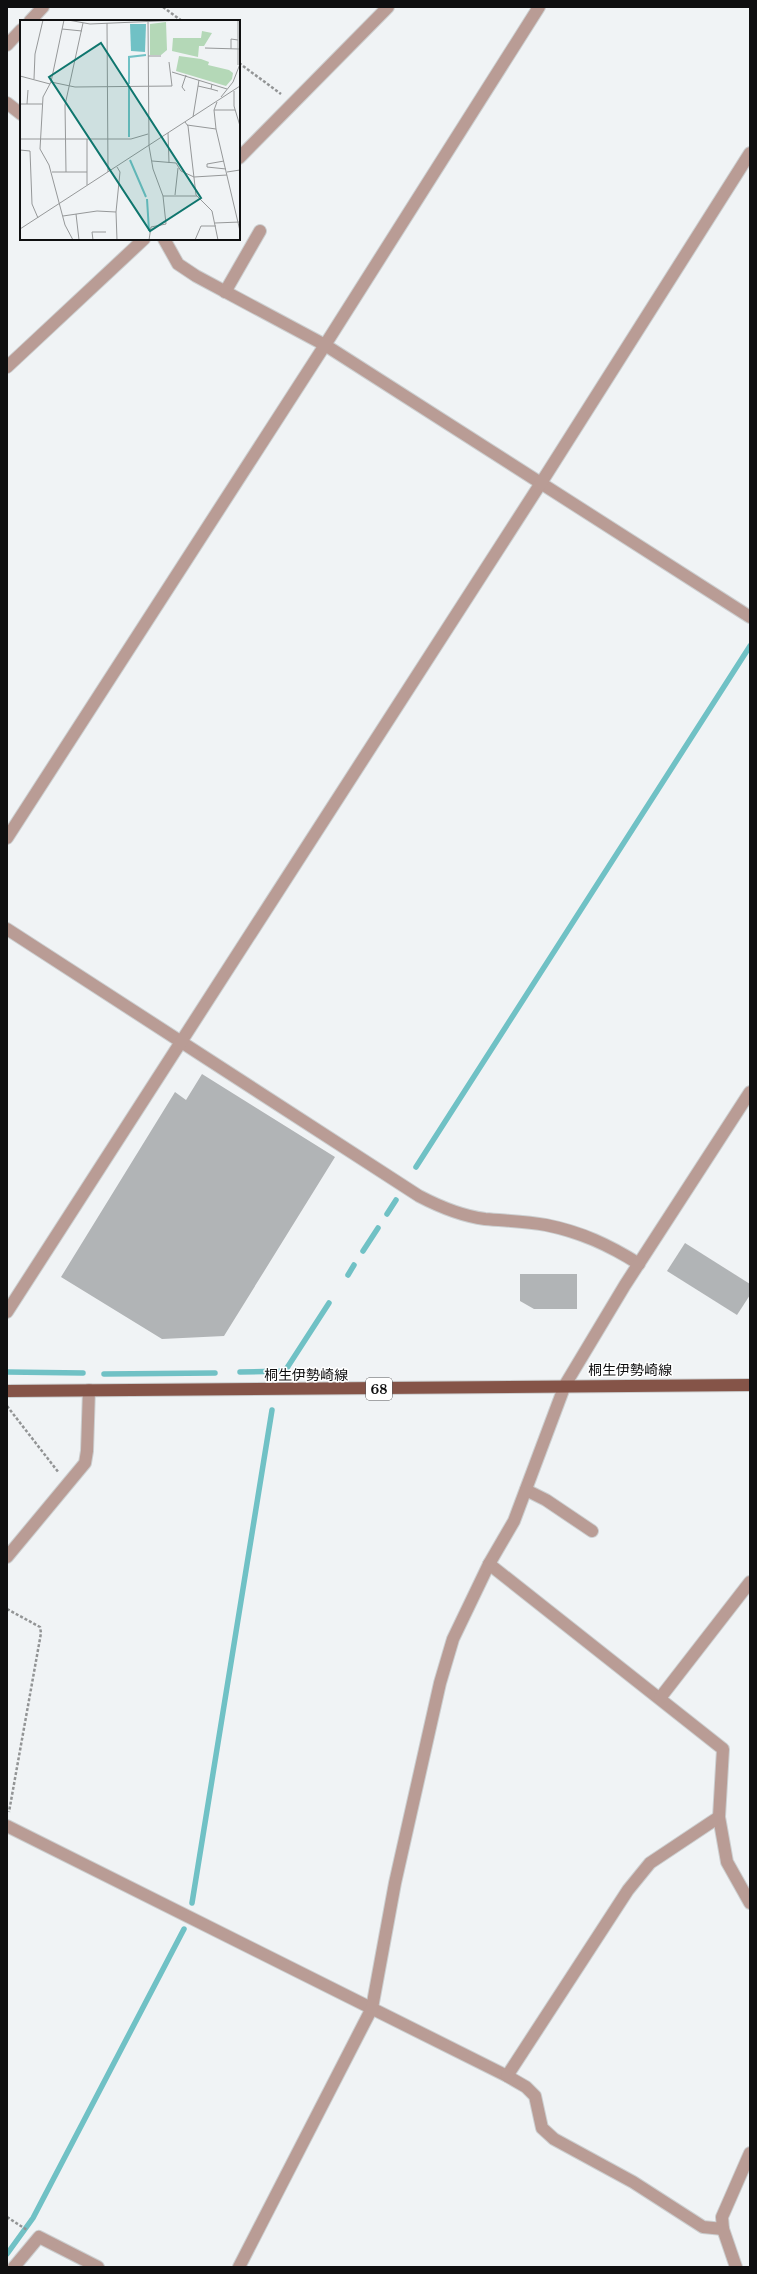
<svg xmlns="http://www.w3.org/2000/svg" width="757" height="2274" font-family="'Libre Baskerville','Noto Sans JP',serif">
	<rect width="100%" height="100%" fill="#f0f3f5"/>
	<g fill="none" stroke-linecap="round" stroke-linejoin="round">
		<g stroke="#70c1c5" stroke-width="5.5">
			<path d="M416,1167l334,-521"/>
			<path d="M387,1214l9,-14"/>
			<path d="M363,1251l15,-23"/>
			<path d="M348,1275l6,-10"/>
			<path d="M7,1372l76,1"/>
			<path d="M240,1372l45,-1 44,-68"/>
			<path d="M104,1374l111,-1"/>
			<path d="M192,1903l80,-493"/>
			<path d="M7,2254l26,-36 151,-289"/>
		</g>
	</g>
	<g fill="#b1b4b6">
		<path d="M202,1074l133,83 -111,179 -62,3 -101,-62 114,-185 11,8z"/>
		<path d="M685,1243l65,41v11l-13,20 -70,-44z"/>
		<path d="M520,1274h57v35h-43l-14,-8z"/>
	</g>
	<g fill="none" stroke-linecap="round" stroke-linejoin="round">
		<g stroke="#cccfd0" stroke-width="14">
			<g id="minor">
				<path d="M30,21l13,-14"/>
				<path d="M7,45l14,-15"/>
				<path d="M7,103l14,11"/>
				<path d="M239,158l149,-151"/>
				<path d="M164,239l14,25 18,12 129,69 425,272"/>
				<path d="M225,292l35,-61"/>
				<path d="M7,367l137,-128"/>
				<path d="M7,838l318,-493 214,-338"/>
				<path d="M7,929l412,267c21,11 43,20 66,23 21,2 41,2 61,6 35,7 63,20 93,39"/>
				<path d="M7,1312l534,-829 209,-330"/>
				<path d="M526,1490l20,10 46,31"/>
				<path d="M7,1557l78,-94 2,-12 2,-61"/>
				<path d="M489,1564l234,185 -4,68 8,45 23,41"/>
				<path d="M660,1698l90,-116"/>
				<path d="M7,1826l500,250 19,11 9,9 7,32 12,11 79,43 70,45 20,2"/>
				<path d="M507,2076l121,-186 22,-27 69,-46"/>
				<path d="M14,2267l25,-30 59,30"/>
				<path d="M239,2267l133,-259 23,-125 45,-200 13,-44 36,-75 25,-43 51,-136 60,-100 125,-193"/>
				<path d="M736,2267l-13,-38 -1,-12 28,-64"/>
			</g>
		</g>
		<g stroke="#cccfd0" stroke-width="14">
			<path id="major" d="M7,1391l743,-6"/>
		</g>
		<g stroke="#929495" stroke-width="2.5" stroke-dasharray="3 2" stroke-linecap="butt">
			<path d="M163,7l19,14"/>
			<path d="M239,63l42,31"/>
			<path d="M7,1406l52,67"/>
			<path d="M7,1609l33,18 1,6 -32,179"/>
			<path d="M7,2217l20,13"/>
		</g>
		<use href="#minor" stroke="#b99c95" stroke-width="12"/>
		<use href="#major" stroke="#855448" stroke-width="12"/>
	</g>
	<g text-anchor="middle" stroke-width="3" stroke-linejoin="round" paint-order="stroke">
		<rect fill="#fff" stroke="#575758" stroke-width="1" x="366" y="1378" width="26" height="22" rx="3"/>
		<g font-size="13" font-weight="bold" fill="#0f0f10">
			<text x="379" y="1394">68</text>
		</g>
		<g font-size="14" fill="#0f0f10" stroke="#fff">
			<text x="630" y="1375">桐生伊勢崎線</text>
			<text x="306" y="1380">桐生伊勢崎線</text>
		</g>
	</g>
	<g transform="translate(20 20)">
		<rect width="220" height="220" fill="#f0f3f5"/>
		<path d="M146,2l1,28 -6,5h-11v-31zM182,11l10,2 -8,13h-5l-1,11 -26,-6 1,-13h28zM159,36l22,3 8,3 -1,3 21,5 4,3 -1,6 -6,7 -50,-15z" fill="#b4d8b7"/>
		<path d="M110,4h16l-1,28 -14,-1z" fill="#70c1c5"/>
		<path fill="none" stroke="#70c1c5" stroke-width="2" d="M109,64v-27l17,-2M109,67v50M110,140l16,37M127,179l2,32"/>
		<path fill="none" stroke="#969899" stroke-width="1" d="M44,0l-13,62 -8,15 -3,52 9,16 16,60 8,15M48,0l22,4 92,-4M128,0l1,126 4,23 10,27 3,28 -15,3 -2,13M87,3l1,149M42,9l20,2M185,28l34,1M211,29v-10l7,1M128,36h13M218,45v-45M152,52l55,17M0,56l30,8M14,59l1,-25 8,-34M31,62l24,5 97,-1 -3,-24M192,64l-1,5 7,2M178,66l13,3M165,71l-3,-4 4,-12M214,71v15l6,20M201,77l12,-15 7,-18M197,82l-3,8 2,19 24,102M0,84h22M7,84l1,-14M194,90h21M173,97l6,-37M165,102l3,4 8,69 16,16 6,29M167,105l29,4M148,113l1,30M0,119h111l17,-5M67,119v46M0,130l10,1 2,53 6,14M132,141l24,2 5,8 13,6 33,-2M204,141l-17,3v3l19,2M97,147l3,5 -4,40 1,28M32,152h35M46,152l-1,-67 18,-82M207,152l13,-2M155,175l3,-27M143,176h34M56,194l3,26M43,196l34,-5 19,1M195,203l25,-1M0,209l220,-143M73,220l-1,-8h14M175,220l6,-14h15"/>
		<path fill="#0f766e" fill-opacity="0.15" stroke="#0f766e" stroke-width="2" d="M81,23l100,155 -51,33 -101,-154z"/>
		<rect width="220" height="220" fill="none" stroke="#0f0f10" stroke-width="2"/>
	</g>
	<rect width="757" height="2274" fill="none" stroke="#0f0f10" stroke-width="16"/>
</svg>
